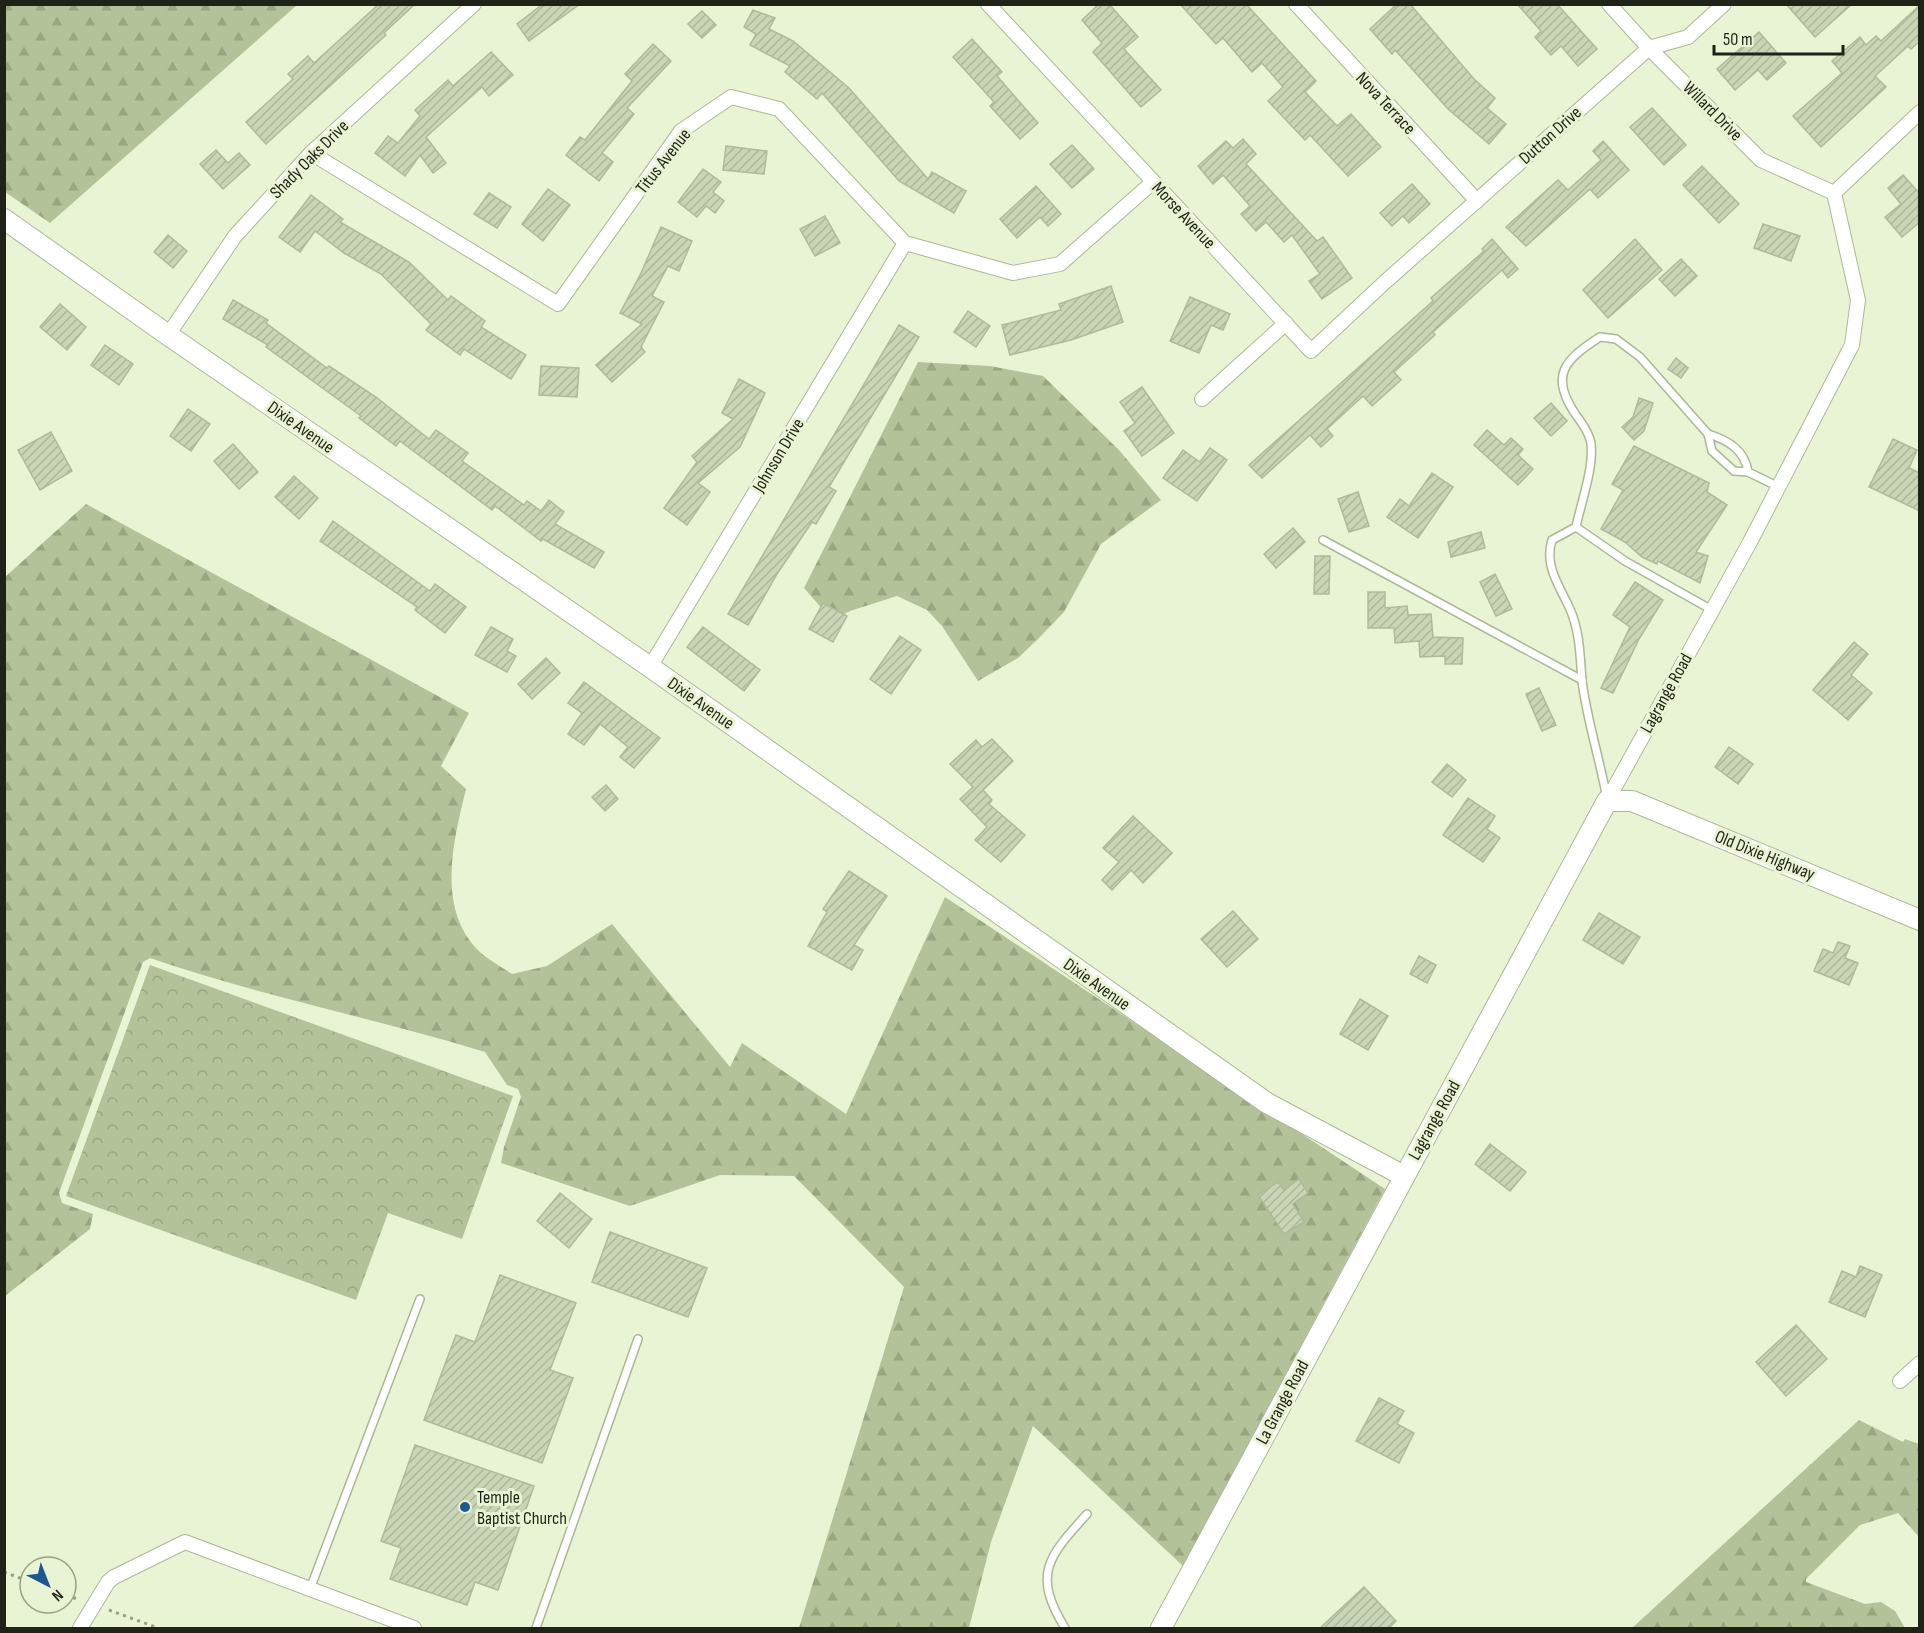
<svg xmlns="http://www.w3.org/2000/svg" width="1924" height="1633" font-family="'Sofia Sans Condensed',sans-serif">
	<defs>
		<pattern id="forest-firs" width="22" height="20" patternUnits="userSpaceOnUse" patternTransform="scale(1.5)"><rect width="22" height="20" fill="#b3c298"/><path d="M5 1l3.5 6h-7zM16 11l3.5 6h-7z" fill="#9aa682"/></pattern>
		<pattern id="park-crowns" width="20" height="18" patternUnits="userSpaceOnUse" patternTransform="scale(1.5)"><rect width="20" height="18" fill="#b3c298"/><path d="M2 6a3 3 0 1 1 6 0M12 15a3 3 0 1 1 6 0" fill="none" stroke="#9aa682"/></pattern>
		<pattern id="building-hatch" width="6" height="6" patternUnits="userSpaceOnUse" patternTransform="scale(1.5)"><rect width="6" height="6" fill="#c9d5b5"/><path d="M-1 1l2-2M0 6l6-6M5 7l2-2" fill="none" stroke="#acb79b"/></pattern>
	</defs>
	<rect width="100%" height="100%" fill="#e8f4d3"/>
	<g fill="url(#forest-firs)">
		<path d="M4,5l1,-1 292,1 -247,218 -45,-31z"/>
		<path d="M918,362l72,4 53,10 76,74 42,50 -60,44 -37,68 -25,26 -21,20 -40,23 -36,-55 -15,-16 -30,-14 -47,15 -18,9 -28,-32z"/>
		<path d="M86,504l383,209 -28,53 25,23c-12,50 -29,113 8,157 9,11 26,20 38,28l35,-8 65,-42 118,143 12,-24 104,71 99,-217 440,292 -202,377 -150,-140 -42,116 -22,86h-170l105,-341 -110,-111 -74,-1 -90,31 -129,-43 3,-16 17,-50 -3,-8 -11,-4 -22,-33c-111,-34 -225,-56 -335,-94l-7,4 -84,231 3,10 31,11 -3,15 -85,67v-719z"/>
		<path d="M1859,1420l44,22 2,-3 14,5v93l-21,-24 -38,12 -54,54v3l59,22 16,-2 14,9 10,17h-273z"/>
	</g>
	<path fill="url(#park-crowns)" d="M150,965l363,131 -51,143 -74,-26 -32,87 -290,-104z"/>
	<g fill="url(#building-hatch)" stroke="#aeba9b" stroke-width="1.5">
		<path d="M379,4h36l-31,29 2,2 -120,109 -20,-22 47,-43 -5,-5 20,-18 6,7z"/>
		<path d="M543,4h37l-51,37 -12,-17z"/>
		<path d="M1099,4h10l29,33 -14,12 37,41 -20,17 -48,-55 9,-9 -20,-23z"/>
		<path d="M1180,4h66l70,77 -11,11 32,34 14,-12 30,33 -33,29 -38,-41 -5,5 -37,-39 15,-14 -21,-24 -10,9 -29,-34 -7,6z"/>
		<path d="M1397,4h13l64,75 21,19 -8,10 19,16 -17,20 -41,-35 -53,-59 -3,4 -22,-25z"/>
		<path d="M1517,4h40l40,45 -19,17 -17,-20 -10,9 -16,-18 6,-6z"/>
		<path d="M1786,4h66l-37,33z"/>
		<path d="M1920,5v36l-9,8 -3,-3 -33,30 11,11 -65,60 -28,-31 49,-43 -10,-12 28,-24 6,8 10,-9 5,5z"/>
		<path d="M753,10l22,8 -6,11 24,12 56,47 79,91 4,-7 34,19 -12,22 -55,-32 -77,-88 -5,6 -32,-27 5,-6 -40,-21 6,-11 -12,-7z"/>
		<path d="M702,11l14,14 -14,13 -14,-14z"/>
		<path d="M1759,32l27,31 -19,17 -9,-10 -23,20 -18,-21z"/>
		<path d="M972,39l30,33 -5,4 41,47 -18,16 -30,-33 4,-4 -41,-45z"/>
		<path d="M653,44l18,17 -44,47 7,6 -32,39 11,9 -14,19 -33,-26 14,-18 5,3 47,-59 -7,-7z"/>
		<path d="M491,52l22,23 -24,21 -7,-9 -56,50 20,26 -13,10 -13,-18 -15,21 -30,-23 13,-17 10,7 22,-27 -5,-6 33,-30 5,6z"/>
		<path d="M1652,108l34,37 -22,20 -34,-38z"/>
		<path d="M1243,139l13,15 -10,10 71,77 6,-4 29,41 -30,21 -13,-18 11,-7 -28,-39 -8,7 -18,-20 -10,9 -15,-17 9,-8 -27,-31 -10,9 -15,-18 28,-25 7,7z"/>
		<path d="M1603,141l26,29 -31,28 -8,-9 -64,57 -20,-19 52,-47 10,10 33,-30 -8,-9z"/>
		<path d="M1072,145l22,24 -22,19 -22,-24z"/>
		<path d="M726,146l41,5 -3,23 -41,-4z"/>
		<path d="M216,150l12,13 11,-10 11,12 -27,24 -23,-25z"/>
		<path d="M1702,166l37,38 -20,19 -36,-38z"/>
		<path d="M703,169l18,13 -8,10 11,9 -9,12 -9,-7 -9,11 -19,-15z"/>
		<path d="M1903,175l17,19v28l-18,15 -17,-20 16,-13 -13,-16z"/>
		<path d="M1412,184l18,20 -21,19 -6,-7 -11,10 -12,-13z"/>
		<path d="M1036,186l25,28 -13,12 -8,-9 -23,21 -17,-19z"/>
		<path d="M548,189l22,16 -27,36 -21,-17z"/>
		<path d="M489,193l22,14 -14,21 -23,-14z"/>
		<path d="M311,195l32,24 -3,3 69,40 39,38 3,-4 34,25 -4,6 45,28 -15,24 -47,-30 -4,6 -34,-25 5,-6 -50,-50 -37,-21 -29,-22 -15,21 -21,-15z"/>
		<path d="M825,216l15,27 -25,13 -15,-27z"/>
		<path d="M1763,224l37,12 -9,25 -37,-13z"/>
		<path d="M661,227l31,14 -13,30 -11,-5 -16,30 12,6 -23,45 4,5 -33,30 -16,-17 46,-41 -22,-11 21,-40z"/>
		<path d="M168,235l19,16 -14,17 -19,-16z"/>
		<path d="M1492,239l26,30 -10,9 -6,-8 -69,62 2,3 -41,37 7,8 -29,26 -9,-10 -36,33 6,7 -12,11 -11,-12 -48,43 -13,-13 184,-164 -2,-3 53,-47 -2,-2z"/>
		<path d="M1635,239l27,31 -54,48 -25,-28z"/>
		<path d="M1681,259l16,17 -22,20 -16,-17z"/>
		<path d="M1111,286l12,36 -52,18 -61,15 -8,-30 59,-15 -2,-6z"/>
		<path d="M1190,297l40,17 -7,16 -12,-5 -12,28 -29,-12z"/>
		<path d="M233,300l35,20 -2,3 61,45 2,-2 47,31 53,42 7,-9 32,23 -6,8 62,44 3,-4 14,10 8,-11 15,12 -9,12 49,28 -10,16 -51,-29 -2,2 -46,-35 -3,4 -92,-69 -4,5 -37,-28 2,-2 -95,-69 2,-2 -45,-26z"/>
		<path d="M60,304l26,23 -19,23 -27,-23z"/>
		<path d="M968,311l22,15 -14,21 -22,-15z"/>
		<path d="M899,325l20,12 -90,150 7,4 -20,33 -4,-2 -35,52 -29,51 -20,-11z"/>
		<path d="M105,345l28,19 -14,21 -28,-20z"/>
		<path d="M1676,358l12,10 -7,10 -13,-9z"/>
		<path d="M541,366l38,2 -2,29 -38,-2z"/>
		<path d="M739,379l26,14 -25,54 -42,36 12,9 -23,33 -23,-17 33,-46 -5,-6 41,-37 -11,-6z"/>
		<path d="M1142,387l32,46 -32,23 -18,-25 11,-8 -15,-21z"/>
		<path d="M1639,398l14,5 -9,28 -10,9 -12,-13 11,-10z"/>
		<path d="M1551,403l16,18 -16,15 -17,-18z"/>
		<path d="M188,409l22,15 -19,27 -21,-15z"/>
		<path d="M1487,430l17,15 7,-7 12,11 -5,6 15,14 -15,16 -44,-40z"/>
		<path d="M51,432l21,39 -32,19 -22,-40z"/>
		<path d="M1893,439l24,11 -8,18 11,5v38l-51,-24z"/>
		<path d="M233,444l25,28 -19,17 -25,-28z"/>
		<path d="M1634,446l75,37 -2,9 20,13 -31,47 12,4 -8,27 -42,-22 -1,3 -15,-7 -17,-15 -24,-13 22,-39 -11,-6z"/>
		<path d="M1210,448l17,12 -30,41 -34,-23 20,-28 17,12z"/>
		<path d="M1432,473l21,14 -35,51 -31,-21 13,-18 9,7z"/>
		<path d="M294,476l24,22 -19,21 -24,-22z"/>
		<path d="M1358,492l11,34 -20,6 -11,-33z"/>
		<path d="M333,521l97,70 5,-7 31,23 -21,26 -30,-23 2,-3 -97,-66z"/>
		<path d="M1293,528l12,14 -29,26 -12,-14z"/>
		<path d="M1481,532l4,16 -34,9 -3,-15z"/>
		<path d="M1315,556h15l-1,38h-15z"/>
		<path d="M1495,574l17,35 -16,7 -16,-34z"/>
		<path d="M1635,582l28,18 -24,39 -26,54 -12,-5 29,-61 -17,-12z"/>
		<path d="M1368,592h17v16l22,-2 1,9 23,-1 2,23 30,1 -1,26h-17v-8l-25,1 -1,-16 -24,2 -1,-15h-26z"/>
		<path d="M823,603l24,13 -14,26 -24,-13z"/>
		<path d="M491,627l22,12 -6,12 9,5 -9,16 -32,-17z"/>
		<path d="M703,627l57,43 -16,21 -57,-44z"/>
		<path d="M900,636l21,14 -30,44 -21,-15z"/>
		<path d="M1854,642l14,12 -17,21 21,18 -24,27 -35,-30z"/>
		<path d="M546,658l14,15 -28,26 -14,-15z"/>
		<path d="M584,682l76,56 -26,30 -14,-11 8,-10 -28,-23 -16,21 -16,-11 14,-21 -14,-10z"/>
		<path d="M1539,688l17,37 -14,6 -16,-37z"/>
		<path d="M992,739l21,22 -30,29 9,10 -3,4 36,31 -24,27 -26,-22 12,-13 -27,-28 13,-12 -23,-23 26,-24 6,7z"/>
		<path d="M1729,747l24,17 -15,20 -23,-17z"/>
		<path d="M1447,764l19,16 -14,17 -20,-15z"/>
		<path d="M606,785l12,14 -13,12 -13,-14z"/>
		<path d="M1468,798l27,18 -8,13 13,9 -17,24 -40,-27z"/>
		<path d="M1133,816l39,37 -29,30 -12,-13 -19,20 -10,-10 17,-18 -16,-14z"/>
		<path d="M849,871l38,25 -33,49 9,5 -11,20 -44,-24 19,-34 -4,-3z"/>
		<path d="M1233,911l25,28 -31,28 -26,-28z"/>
		<path d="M1599,913l41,24 -17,27 -40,-24z"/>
		<path d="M1838,942l12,4 -5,12 13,5 -9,22 -35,-14 9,-22 10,4z"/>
		<path d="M1419,956l17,9 -9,18 -17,-9z"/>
		<path d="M1360,999l28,17 -20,34 -28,-16z"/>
		<path d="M1490,1144l36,28 -16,19 -35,-27z"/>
		<path d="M1299,1179l9,14 -15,11 11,18 -20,12 -26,-39 20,-13 6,8z"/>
		<path d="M560,1193l32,26 -23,29 -32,-27z"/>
		<path d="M610,1232l97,36 -19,49 -96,-35z"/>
		<path d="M1860,1266l22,9 -17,42 -36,-15 13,-31 14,6z"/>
		<path d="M500,1275l76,28 -26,67 23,8 -31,85 -118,-43 32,-85 19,7z"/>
		<path d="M1796,1325l31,34 -41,37 -30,-34z"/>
		<path d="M1379,1398l25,13 -7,13 17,9 -15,30 -43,-22z"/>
		<path d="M415,1445l119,41 -36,104 -23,-8 -8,23 -77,-26 11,-31 -20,-7z"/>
		<path d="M1364,1587l32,34 -8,8h-69z"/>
	</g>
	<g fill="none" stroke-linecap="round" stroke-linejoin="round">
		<g stroke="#acb798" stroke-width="10">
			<g id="lane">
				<path d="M1708,434c20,6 37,16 40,38l-14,-1 -22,-20z"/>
				<path d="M1748,472l31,15"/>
				<path d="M1576,527l49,34 87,49"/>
				<path d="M1323,540l259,140"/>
				<path d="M1607,799c-7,-39 -20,-79 -25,-118 -2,-25 -2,-49 -12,-72 -11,-24 -26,-43 -18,-69l24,-13c5,-24 18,-60 15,-83 -1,-10 -9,-21 -15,-29 -27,-39 -12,-55 24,-78l16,2 24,18 68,77"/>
				<path d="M310,1589l110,-290"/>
				<path d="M536,1628l102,-289"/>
				<path d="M1065,1628c-33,-54 -17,-71 22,-114"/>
			</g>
		</g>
		<g stroke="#acb798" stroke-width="16">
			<g id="street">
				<path d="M988,4l323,347 74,-69 264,-234 39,-11 36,-33"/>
				<path d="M1296,4l181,197"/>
				<path d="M1609,4l40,44 112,112 73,33"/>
				<path d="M311,153l247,151 123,-173 50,-34 48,12 126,134 108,30 47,-9 93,-82"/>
				<path d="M1834,193l86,-81"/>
				<path d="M168,335l67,-99 76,-83 163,-149"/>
				<path d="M1202,399l84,-76"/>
				<path d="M650,667l255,-424"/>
				<path d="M1607,801l143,-259 102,-197 6,-45 -24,-107"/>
				<path d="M1900,1381l20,-18"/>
				<path d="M80,1628l28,-46 6,-5 71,-35 229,86"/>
			</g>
		</g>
		<g stroke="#acb798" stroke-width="22">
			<g id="secondary">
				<path d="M4,219l164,116 482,332 617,436 137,73"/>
				<path d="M1161,1628l446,-827h25l288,119"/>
			</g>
		</g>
		<g stroke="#959d85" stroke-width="3" stroke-dasharray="3 4.5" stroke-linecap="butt">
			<path d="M4,1572l26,10"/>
			<path d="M66,1595l14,5"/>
			<path d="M109,1610l49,18"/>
		</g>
		<use href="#lane" stroke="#fff" stroke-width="7"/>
		<use href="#street" stroke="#fff" stroke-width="14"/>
		<use href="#secondary" stroke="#fff" stroke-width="20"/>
	</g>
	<circle fill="#1d588f" stroke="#e8f4d3" stroke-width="2" cx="465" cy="1507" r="6"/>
	<g text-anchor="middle" stroke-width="6" stroke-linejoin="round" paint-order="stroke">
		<g font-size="18" fill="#1f2317" stroke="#e8f4d3">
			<text transform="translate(1386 103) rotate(47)" y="6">Nova Terrace</text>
			<text transform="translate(1713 111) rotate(45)" y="6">Willard Drive</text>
			<text transform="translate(1550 135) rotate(-42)" y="6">Dutton Drive</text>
			<text transform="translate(309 159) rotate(-45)" y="6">Shady Oaks Drive</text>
			<text transform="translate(663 161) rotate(-52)" y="6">Titus Avenue</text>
			<text transform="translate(1184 215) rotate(47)" y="6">Morse Avenue</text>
			<text transform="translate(301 427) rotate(35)" y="6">Dixie Avenue</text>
			<text transform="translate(778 455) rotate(-59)" y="6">Johnson Drive</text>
			<text transform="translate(1666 693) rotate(-61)" y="6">Lagrange Road</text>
			<text transform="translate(701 703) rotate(35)" y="6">Dixie Avenue</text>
			<text transform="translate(1765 855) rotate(22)" y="6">Old Dixie Highway</text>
			<text transform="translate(1097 984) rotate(35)" y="6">Dixie Avenue</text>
			<text transform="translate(1434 1120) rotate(-61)" y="6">Lagrange Road</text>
			<text transform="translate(1282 1402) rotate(-62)" y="6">La Grange Road</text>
		</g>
		<g font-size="18" fill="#1f2317" stroke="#e8f4d3" text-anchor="start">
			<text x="477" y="1503">Temple<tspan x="477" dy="21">Baptist Church</tspan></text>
		</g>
	</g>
	<rect width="1924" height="1633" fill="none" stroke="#1f2317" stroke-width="12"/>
	<g transform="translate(48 1585) rotate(138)"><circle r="28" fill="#e8f4d3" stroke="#98a088" stroke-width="1.5"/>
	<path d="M0-4.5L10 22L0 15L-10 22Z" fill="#1d588f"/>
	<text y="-9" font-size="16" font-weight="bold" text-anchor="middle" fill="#1f2317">N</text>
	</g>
	<path d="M1714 45v9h129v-9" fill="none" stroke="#1f2317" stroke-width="3"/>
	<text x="1723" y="45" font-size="18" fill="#1f2317" stroke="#e8f4d3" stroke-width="4.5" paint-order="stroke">50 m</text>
</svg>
